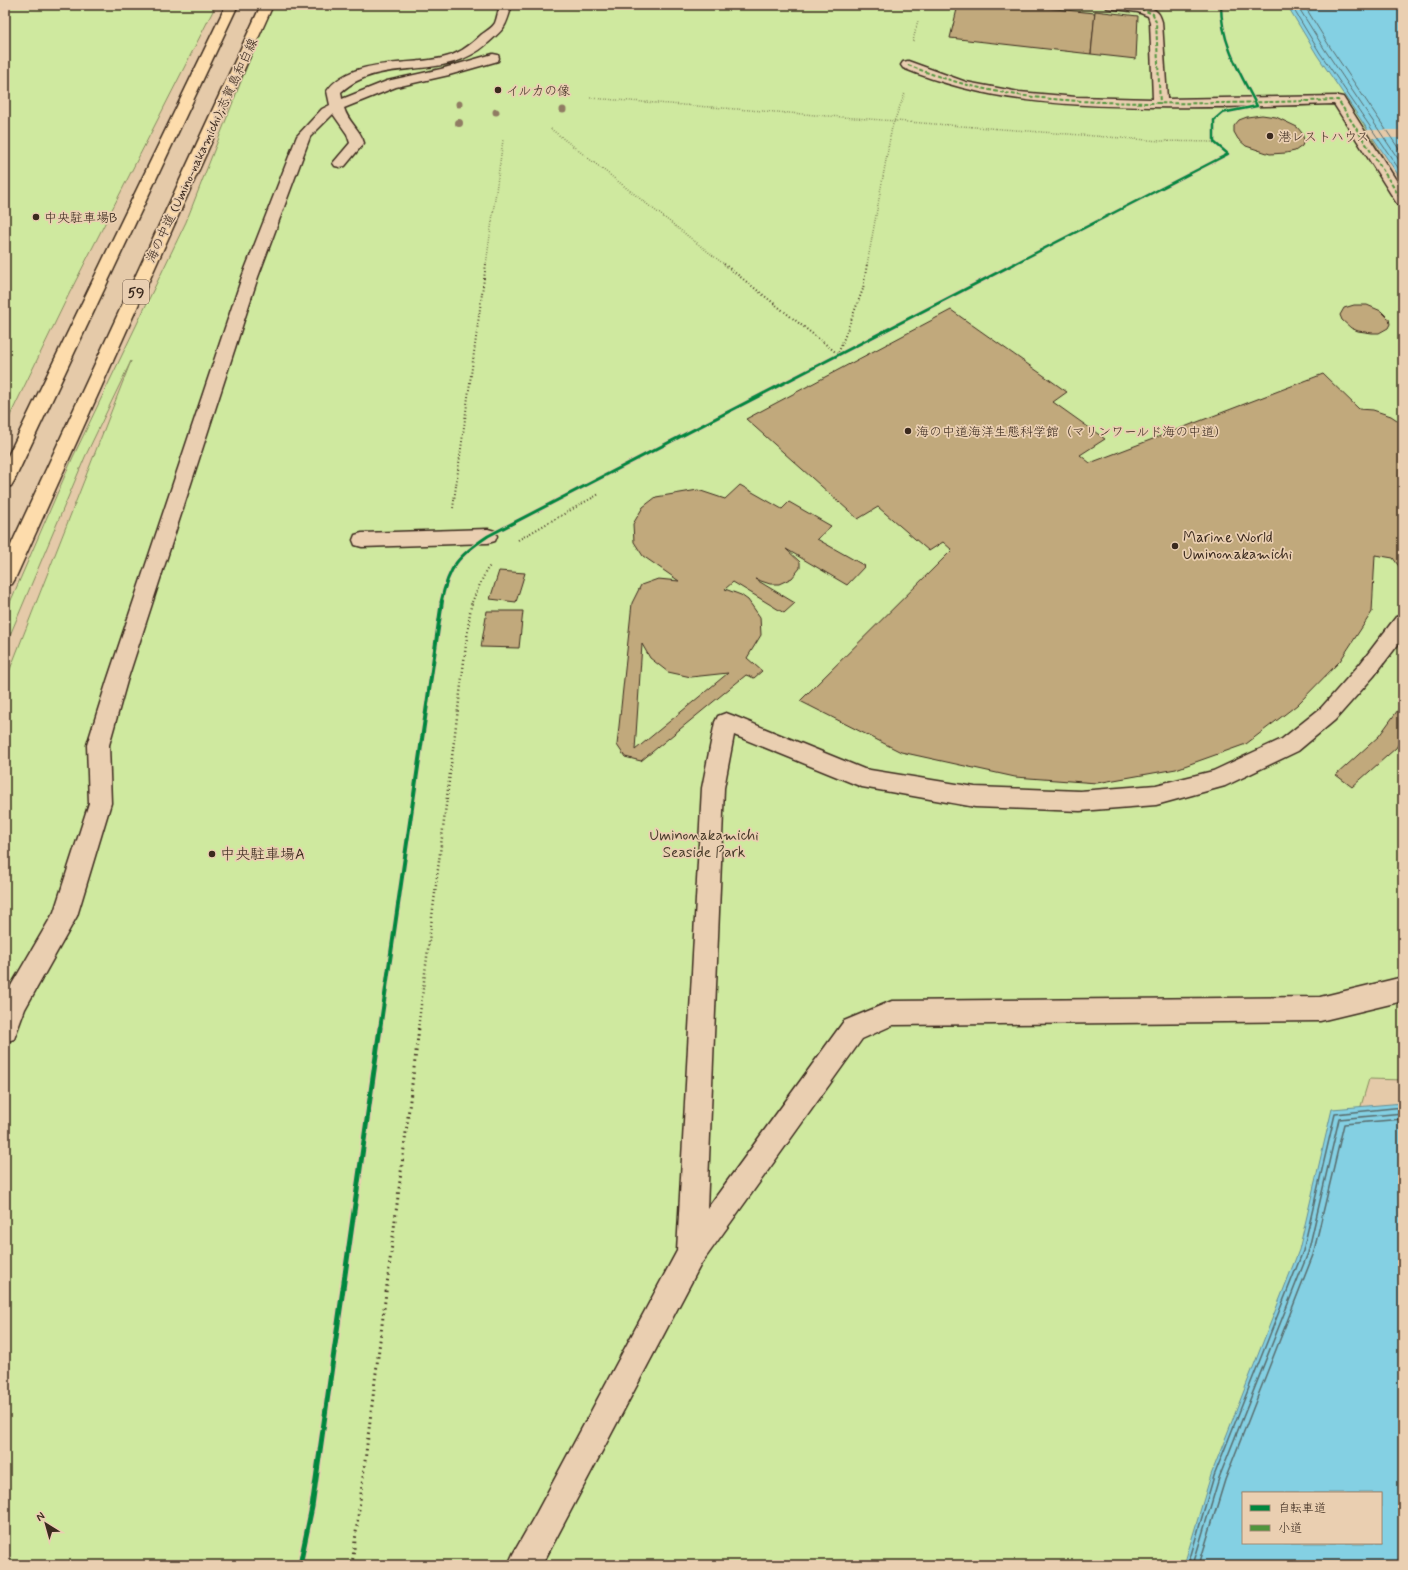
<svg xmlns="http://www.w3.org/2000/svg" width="1408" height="1570" font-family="Mynerve,'Klee One',sans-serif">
	<rect width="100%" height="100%" fill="#e5caa9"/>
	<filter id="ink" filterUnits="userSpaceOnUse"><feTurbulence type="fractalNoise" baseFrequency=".025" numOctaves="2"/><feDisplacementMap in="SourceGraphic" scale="8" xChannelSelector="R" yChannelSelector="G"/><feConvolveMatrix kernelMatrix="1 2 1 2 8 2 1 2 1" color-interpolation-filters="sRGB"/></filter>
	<g filter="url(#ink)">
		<g fill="#cfe99f" stroke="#858a5e">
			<path d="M5,5h211l-147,289 -64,132z"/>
			<path d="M271,5h1023l109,186v889l-34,-1 -123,414h-3l-18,72h-1220v-883l126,-321 -46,96 -80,190v-33l68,-157 113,-235z"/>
		</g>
		<g fill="#84d0e3" stroke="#678e94" fill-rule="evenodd">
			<path d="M1287,5h116v177l-86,-127z"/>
			<path d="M1403,1103v462h-219l27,-90 88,-225 33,-141zM1243,1493h138v50h-138z"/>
		</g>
		<path fill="#e5caa9" d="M1366,130h37v8h-32z"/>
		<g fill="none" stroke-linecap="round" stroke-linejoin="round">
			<g stroke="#586c6d" stroke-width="1">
				<path d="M1291,5l29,48 83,122"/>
				<path d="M1297,5l28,45 78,116"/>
				<path d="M1304,5l26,42 73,108"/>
			</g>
			<g stroke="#586c6d" stroke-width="1.5">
				<path d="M1188,1565l26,-89 89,-225 32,-137 68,-7"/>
				<path d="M1193,1565l26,-87 89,-225 31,-134 64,-6"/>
				<path d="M1199,1565l26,-85 88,-225 31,-131 59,-5"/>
			</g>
		</g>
		<g fill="#c1a97c" stroke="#3b2a1e" fill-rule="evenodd">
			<path d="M958,5h58l79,8 -4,41 -141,-16z"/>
			<path d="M1095,11l43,5 -2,43 -45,-5z"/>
			<path d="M1262,115l14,2 21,10 5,6 2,7 -2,6 -7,5 -9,2 -16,1 -24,-8 -8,-7 -4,-7v-6l5,-6 8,-3z"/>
			<path d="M1354,305h13l14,6 8,8 1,5 -2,4 -9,5h-7l-14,-2 -7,-3 -9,-8 -2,-5 4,-7z"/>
			<path d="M951,310l116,82 -14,10 52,37 -25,16 10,8 233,-89 36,35 14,1 18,6 12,8v31l-2,2 2,3v112l-10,-14 -18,-3 -3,57 -32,49 -43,44 -51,39 -70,25 -79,14 -82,-6 -114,-25 -101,-51 152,-151 -9,-8 -14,9 -51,-44 -20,12 -112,-100z"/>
			<path d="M740,485l42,24 7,-7 42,24 -14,13 48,27 -18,19 -61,-36 14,13v6l-8,10 -13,6h-9l-15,-5 40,24 -11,10 -51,-31 -8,7 16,6 7,5 12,17 1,18 -14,23 15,13 -8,7 -8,-3 -105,86 -16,-4 -8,-12 15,-142 9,-18 17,-6 21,2 -36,-25 -9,-14 -1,-18 10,-17 13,-10 42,-7 27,9zM642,644l8,14 18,14 23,5 37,-4 -93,77z"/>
			<path d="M499,571l26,2 -9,29 -26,-3z"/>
			<path d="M487,611h36l-4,37 -38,-1z"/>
			<path d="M1403,703v34l-7,11 -44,39 -16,-12 43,-39z"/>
		</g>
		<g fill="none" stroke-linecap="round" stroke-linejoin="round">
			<g stroke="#3b2a1e" stroke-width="3">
				<g id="minor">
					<path d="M500,5h12c-7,23 -6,22 -24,38 -45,41 -105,11 -147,49l1,7 45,-18 54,-12 52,-15 5,1 1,3 -1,3 -49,14 -53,12 -52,21c4,14 16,21 20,35l-19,23 -5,1 -5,-1 -2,-3 17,-20 -3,-9 -14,-20 -23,23 -52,140 -131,404 -18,64 2,58 -34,113 -52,93 -11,30 -9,3v-46l49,-84 35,-109 -2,-58 20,-64 135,-404 55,-141 25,-27 8,-4 -3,-14c24,-34 80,-25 115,-33 15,-3 28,-12 39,-23 5,-4 11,-7 14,-12 2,-5 3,-12 5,-18z"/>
					<path d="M1105,5c13,0 45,-3 53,8 2,2 3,6 4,9l5,77 171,-3 5,1 60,94v15l-5,-1 -2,-3 -62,-98c-60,2 -121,4 -181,3 -89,-1 -167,-5 -250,-39l-2,-3 2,-3 5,-1 58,21 53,10 57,5 77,2 -3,-77 -2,-6 -10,-4 -31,-4z"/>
					<path d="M488,529l7,2 2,5 -2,5 -7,2 -126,4 -7,-2 -2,-5 2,-5 7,-2z"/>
					<path d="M1403,615v23l-29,38 -39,44 -37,31 -73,35 -69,19 -76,6 -105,-4 -113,-20 -128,-52 -10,53 -17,421 137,-188 48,-20 428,-4 83,-20v24l-83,20 -427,4 -31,14 -161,225 -159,301h-34l5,-11 24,-42 140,-261 25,-463 13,-66 3,-6 8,-3 8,3 130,53 111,18 105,4 76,-6 57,-14 69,-32 39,-31 39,-44 36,-47z"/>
				</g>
			</g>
			<g stroke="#3b2a1e" stroke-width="3">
				<g id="major">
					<path d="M226,5h12l-224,476 -3,5 -6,1v-25z"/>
					<path d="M261,5h12l-258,574 -3,5 -7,2v-28z"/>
				</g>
			</g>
			<g stroke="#3b2a1e" stroke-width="1.5" stroke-dasharray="0.5 2" stroke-linecap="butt">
				<path d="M913,41l5,-21"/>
				<path d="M590,98l571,43 53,1"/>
				<path d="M551,129l174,136"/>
				<path d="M486,265l17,-125"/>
				<path d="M867,265l25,-138 13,-34"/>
			</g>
			<g stroke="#3b2a1e" stroke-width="2" stroke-dasharray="1 2.5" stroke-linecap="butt">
				<path d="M724,264l114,90 25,-65 4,-25"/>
				<path d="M453,508l33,-244"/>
				<path d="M518,540l81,-46"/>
				<path d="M472,602l14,-31 4,-5"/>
			</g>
			<path stroke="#3b2a1e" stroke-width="2.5" stroke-dasharray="1 3" stroke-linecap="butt" d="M418,1029l53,-424 2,-4"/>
			<path stroke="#3b2a1e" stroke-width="3" stroke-dasharray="1.5 4" stroke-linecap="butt" d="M352,1565l67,-537"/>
			<use href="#minor" fill="#eacfb1" fill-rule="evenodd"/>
			<use href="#major" fill="#fddcac" fill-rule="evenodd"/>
			<g stroke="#51953d" stroke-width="2" stroke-dasharray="4 2" stroke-linecap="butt">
				<path d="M1111,5l30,4 12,5 3,8 4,82"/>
				<path d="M908,65c82,34 157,37 244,38 62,1 124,-1 186,-3l65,102"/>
			</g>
			<g stroke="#eacfb1" stroke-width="4">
				<path id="cycleway-far3" d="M1012,265l216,-111 -14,-12v-22l8,-7 35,-7c-17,-33 -36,-63 -36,-101"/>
			</g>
			<g stroke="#eacfb1" stroke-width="5">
				<path id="cycleway-far2" d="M441,602c8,-36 17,-46 47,-66l526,-272"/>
			</g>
			<g stroke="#eacfb1" stroke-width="6">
				<path id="cycleway-far1" d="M380,1029l62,-428"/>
			</g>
			<g stroke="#eacfb1" stroke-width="8">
				<path id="cycleway" d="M300,1565l12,-58 68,-479"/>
			</g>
			<use href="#cycleway-far3" stroke="#00873e" stroke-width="2.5"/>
			<use href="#cycleway-far2" stroke="#00873e" stroke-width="3"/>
			<use href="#cycleway-far1" stroke="#00873e" stroke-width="4"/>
			<use href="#cycleway" stroke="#00873e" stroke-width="5"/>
		</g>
		<g fill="#907c64">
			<circle cx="459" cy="104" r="3.5"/>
			<circle cx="563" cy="110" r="3.5"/>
			<circle cx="496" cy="112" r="3.5"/>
			<circle cx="459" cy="123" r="4"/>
		</g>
	</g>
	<g fill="#3b2a1e" stroke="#eacfb1" stroke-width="1.5">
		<circle cx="498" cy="90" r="4"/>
		<circle cx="1270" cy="136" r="4"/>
		<circle cx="36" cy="217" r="4"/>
		<circle cx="908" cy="431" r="4"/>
		<circle cx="1175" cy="546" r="4"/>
		<circle cx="212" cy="854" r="4"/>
	</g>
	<g text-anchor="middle" stroke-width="3.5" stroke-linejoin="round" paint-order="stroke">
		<g font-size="13" fill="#3b2a1e" stroke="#eacfb1" text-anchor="start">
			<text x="506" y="95">イルカの像</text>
			<text x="1278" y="141">港レストハウス</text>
			<text x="44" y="222">中央駐車場B</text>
			<text x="916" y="436">海の中道海洋生態科学館（マリンワールド海の中道）</text>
		</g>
		<g font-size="13" fill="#3b2a1e" stroke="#eacfb1">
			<text transform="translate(201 150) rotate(-65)" y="5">海の中道 (Umino-nakamichi);志賀島和白線</text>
		</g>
		<rect fill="#eacfb1" stroke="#705c4a" stroke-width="1" x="123" y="280" width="26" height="24" rx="3"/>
		<g font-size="14" font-weight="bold" fill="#3b2a1e">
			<text x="136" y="297">59</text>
		</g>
		<g font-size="15" fill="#3b2a1e" stroke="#eacfb1" text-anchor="start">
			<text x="1183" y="542">Marine World<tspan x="1183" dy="17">Uminonakamichi</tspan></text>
			<text x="220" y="859">中央駐車場A</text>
		</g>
		<g font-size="15" fill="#4a3d2b" stroke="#eacfb1">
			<text x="704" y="840">Uminonakamichi<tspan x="704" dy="17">Seaside Park</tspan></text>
		</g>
	</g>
	<rect width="1408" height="1570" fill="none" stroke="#eacfb1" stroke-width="20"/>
	<rect x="10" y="10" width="1388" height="1550" fill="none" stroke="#3b2a1e" stroke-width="1.5" filter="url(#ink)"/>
	<rect x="1242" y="1492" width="140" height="52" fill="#eacfb1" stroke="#a48d76"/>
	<rect x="1250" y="1505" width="20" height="6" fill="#00873e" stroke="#a48d76"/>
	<text x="1278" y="1512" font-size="12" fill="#3b2a1e">自転車道</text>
	<rect x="1250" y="1525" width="20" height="6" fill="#51953d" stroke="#a48d76"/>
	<text x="1278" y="1532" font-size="12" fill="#3b2a1e">小道</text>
	<g transform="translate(46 1524) rotate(323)" stroke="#eacfb1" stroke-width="3" paint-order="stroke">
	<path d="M0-3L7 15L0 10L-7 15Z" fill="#3b2a1e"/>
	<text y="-6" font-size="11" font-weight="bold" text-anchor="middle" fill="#3b2a1e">N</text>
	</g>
</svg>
